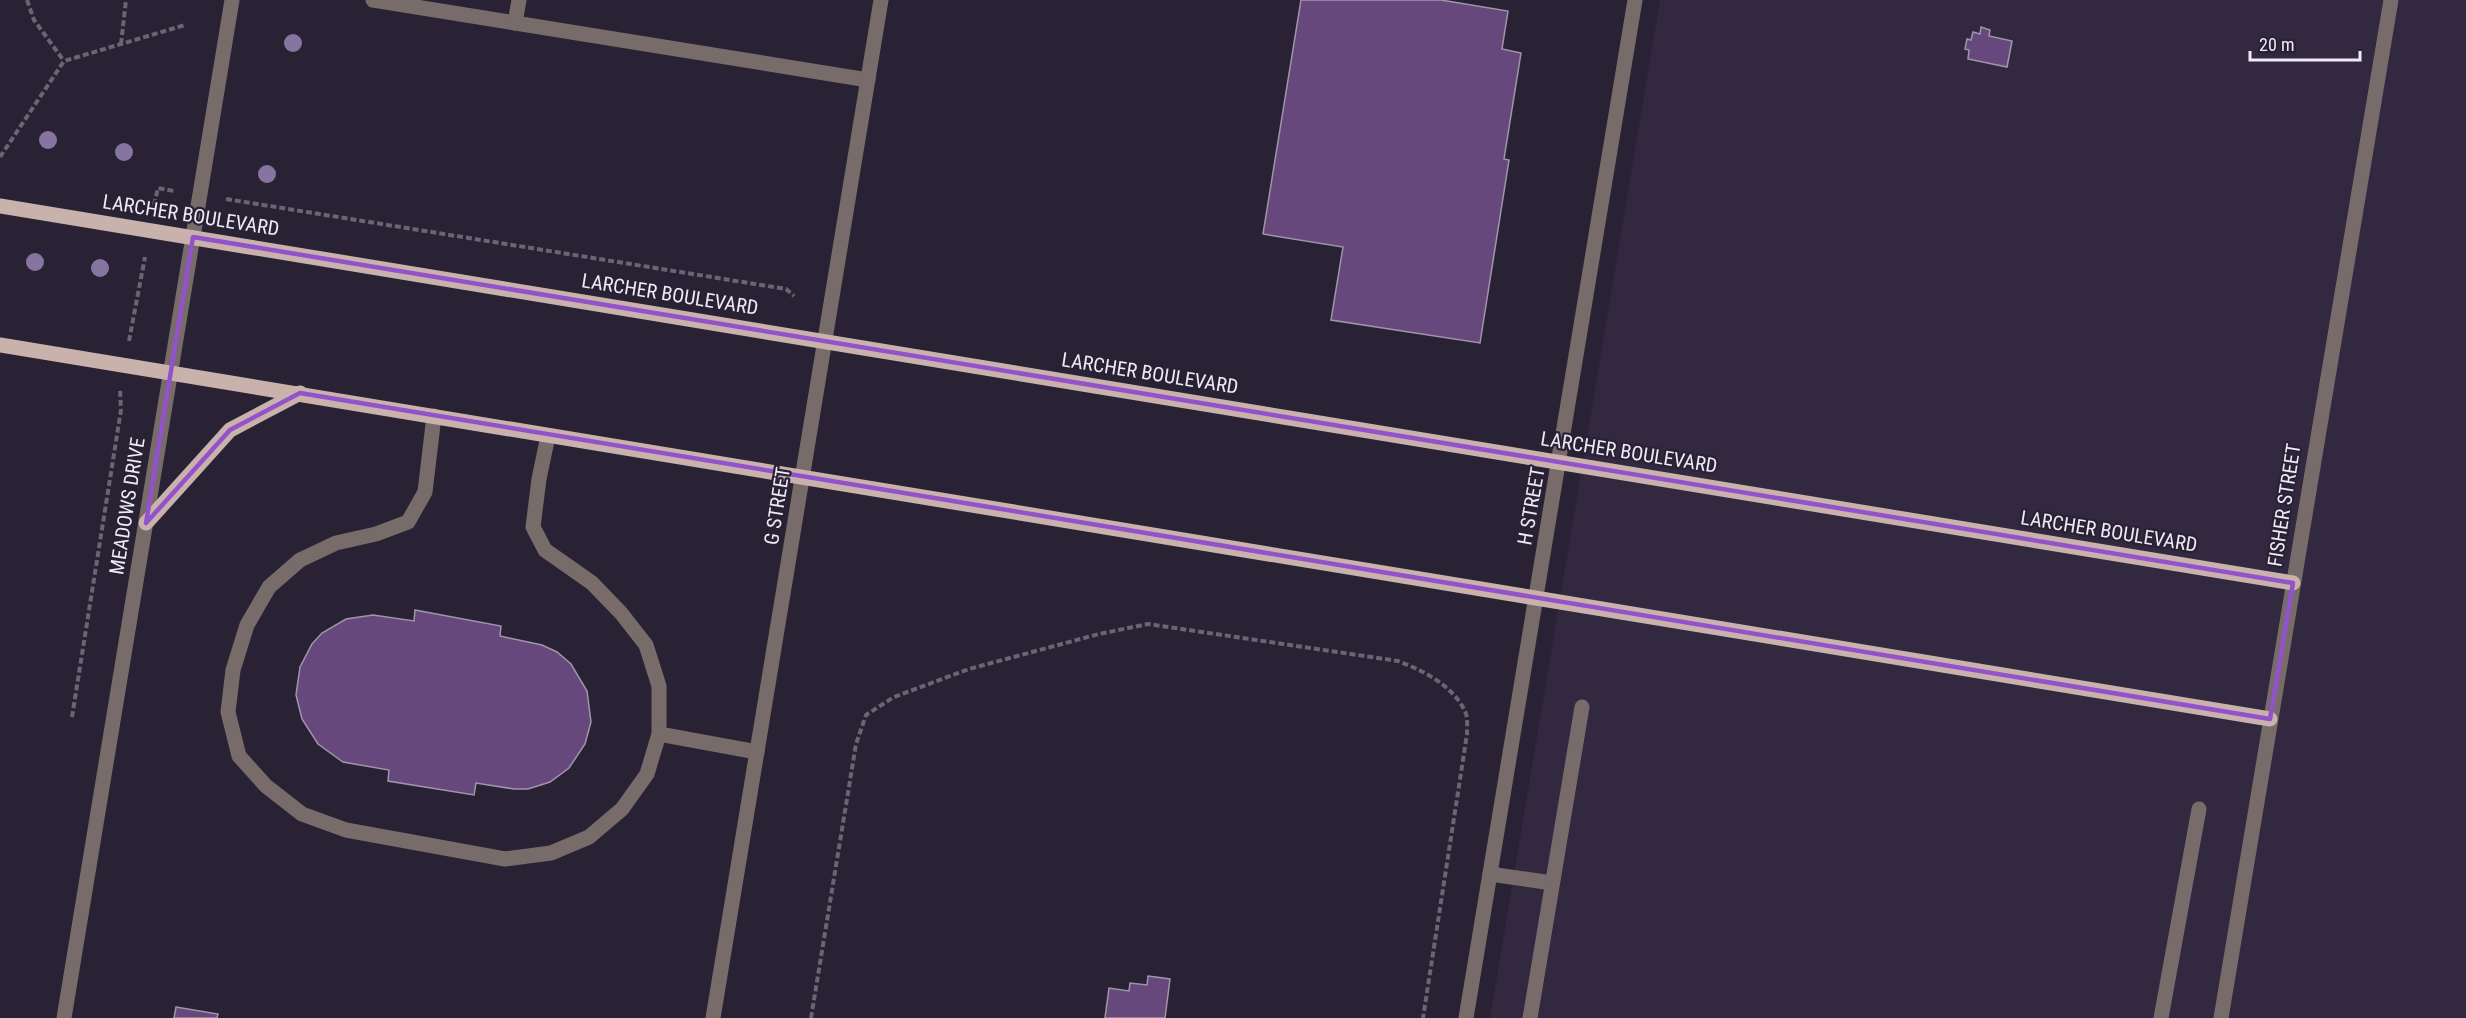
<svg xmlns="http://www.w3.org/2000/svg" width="2466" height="1018" font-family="'Roboto Condensed',sans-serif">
	<rect width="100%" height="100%" fill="#292234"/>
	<path fill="#322840" d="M1660,0h806v1018h-976z"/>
	<g fill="#66487c" stroke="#a195ab" stroke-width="1.5">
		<path d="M1301,0h140l67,11 -6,38 19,4 -17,106 5,1 -29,183 -149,-23 12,-73 -80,-13z"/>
		<path d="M1981,27l9,3 -1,6 23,5 -5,26 -39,-8 1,-9 -4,-1 2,-10 4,1 2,-8 7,2z"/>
		<path d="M415,610l86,16 -1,10 42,9 15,7 14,12 16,27 4,31 -6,22 -16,24 -19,14 -22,7h-14l-38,-6 -2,12 -86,-14 1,-11 -46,-8 -25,-18 -16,-25 -6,-24 4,-28 12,-23 10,-11 24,-14 27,-4 41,6z"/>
		<path d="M1148,976l22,3 -5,39h-60l4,-30 20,3 1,-8 17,2z"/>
		<path d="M176,1007l42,7 -1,4h-43z"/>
	</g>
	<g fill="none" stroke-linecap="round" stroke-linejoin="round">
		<g stroke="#6a6474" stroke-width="4" stroke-dasharray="6 3" stroke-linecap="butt">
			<path d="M27,0l7,20 30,41"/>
			<path d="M121,44l5,-44"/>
			<path d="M0,157l64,-96 121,-36"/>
			<path d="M226,199l560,90 8,7"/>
			<path d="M154,205l4,-17 16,3"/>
			<path d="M129,341l16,-84"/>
			<path d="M72,717l49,-307 -1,-20"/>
			<path d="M811,1018l45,-274 10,-29 28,-18 75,-28 130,-35 49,-10 250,37c26,10 54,24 67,50 3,6 2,16 2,23l-44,284"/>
		</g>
		<g stroke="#776c69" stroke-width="15">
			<path d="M373,0l495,80"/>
			<path d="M515,23l4,-23"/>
			<path d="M434,416l-9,76 -17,30 -32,12 -40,9 -36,17 -31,27 -22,38 -14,45 -5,42 11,44 27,30 36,28 44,16 159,29 46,-6 38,-16 33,-28 25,-35 12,-40v-48l-13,-41 -25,-32 -29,-30 -47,-33 -12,-23 6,-48 9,-43"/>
			<path d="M659,734l98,18"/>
			<path d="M1490,874l62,9"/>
			<path d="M64,1018l168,-1018"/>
			<path d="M713,1018l168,-1018"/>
			<path d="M1466,1018l169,-1018"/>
			<path d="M1530,1018l52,-311"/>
			<path d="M2161,1018l38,-209"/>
			<path d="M2221,1018l170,-1018"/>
		</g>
		<g stroke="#cab2ac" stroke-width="15">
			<path d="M0,206l2293,377"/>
			<path d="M0,345l2270,374"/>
			<path d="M146,523l84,-93 70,-37"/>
		</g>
	</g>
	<g fill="#8674a1">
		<circle cx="293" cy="43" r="9"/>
		<circle cx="48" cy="140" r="9"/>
		<circle cx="124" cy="152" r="9"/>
		<circle cx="267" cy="174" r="9"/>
		<circle cx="35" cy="262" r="9"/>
		<circle cx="100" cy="268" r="9"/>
	</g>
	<path fill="none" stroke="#9252ca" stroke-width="4.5" stroke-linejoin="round" d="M193,237l2100,346 -23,136 -1970,-326 -70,37 -84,93z"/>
	<g text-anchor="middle" stroke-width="4.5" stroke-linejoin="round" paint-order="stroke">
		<g font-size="20" fill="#efeaf7" stroke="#292234">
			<text transform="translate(191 215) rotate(9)" y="7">LARCHER BOULEVARD</text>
			<text transform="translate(670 294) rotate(9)" y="7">LARCHER BOULEVARD</text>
			<text transform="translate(1150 373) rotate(9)" y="7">LARCHER BOULEVARD</text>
			<text transform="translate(1629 452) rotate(9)" y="7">LARCHER BOULEVARD</text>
			<text transform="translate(2284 505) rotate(-81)" y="7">FISHER STREET</text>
			<text transform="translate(127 506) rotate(-81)" y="7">MEADOWS DRIVE</text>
			<text transform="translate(777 506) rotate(-81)" y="7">G STREET</text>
			<text transform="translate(1531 506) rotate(-80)" y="7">H STREET</text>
			<text transform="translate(2109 531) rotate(9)" y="7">LARCHER BOULEVARD</text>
		</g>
	</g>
	<path d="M2250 51v9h110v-9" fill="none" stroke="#efeaf7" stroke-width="3"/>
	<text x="2259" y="51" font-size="18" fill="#efeaf7" stroke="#292234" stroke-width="4.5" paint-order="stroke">20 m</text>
</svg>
